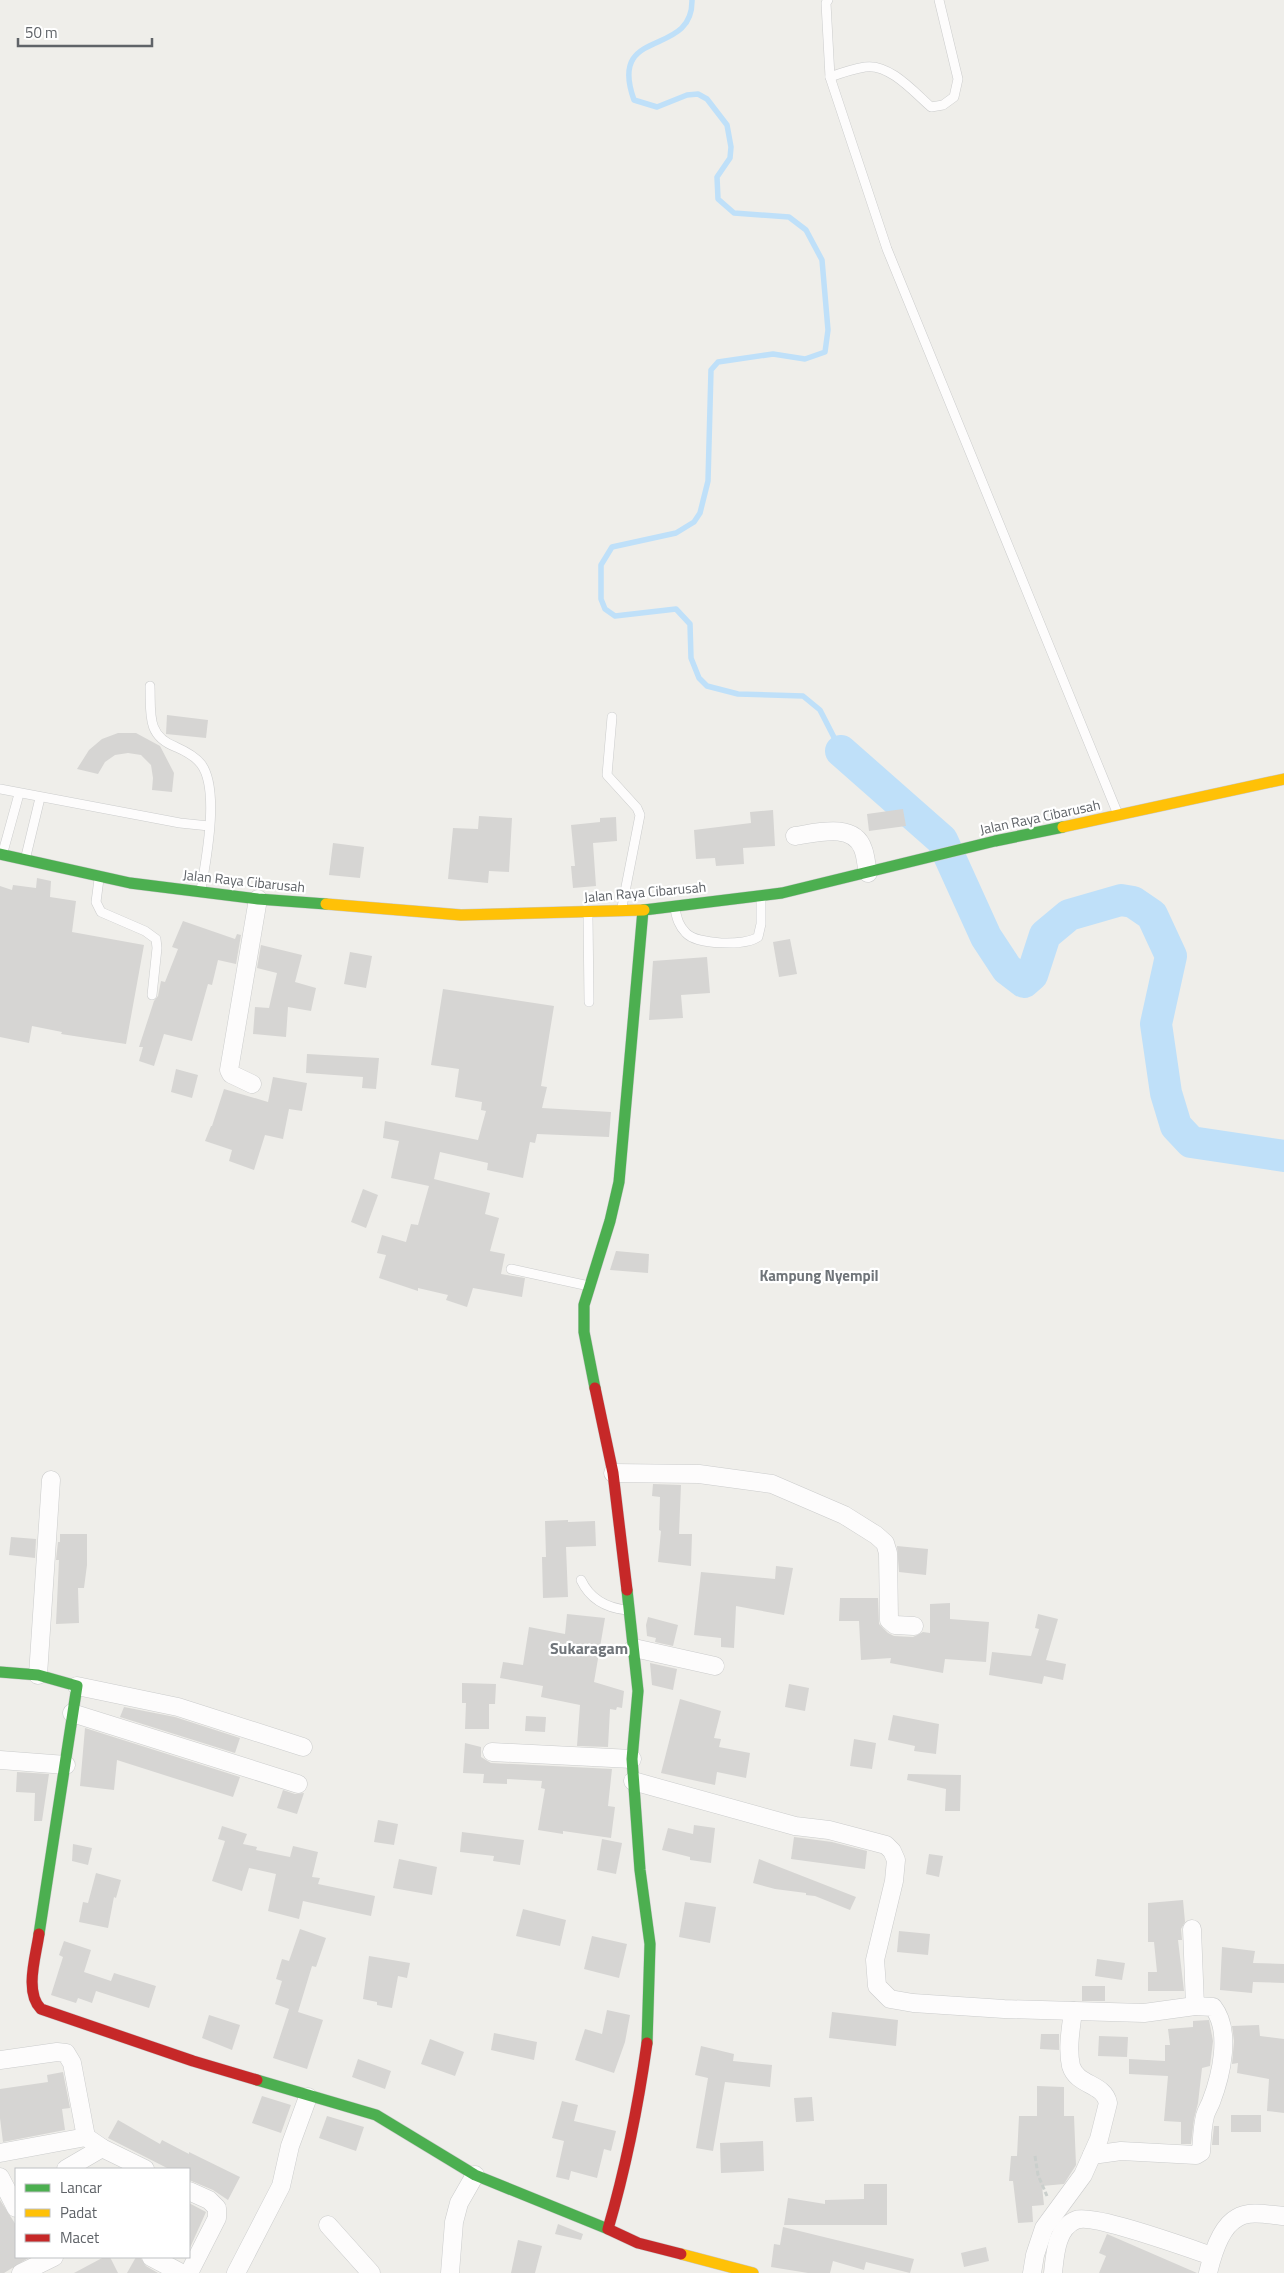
<svg xmlns="http://www.w3.org/2000/svg" width="1284" height="2273" font-family="'Titillium Web',sans-serif">
	<rect width="100%" height="100%" fill="#efeeea"/>
	<g fill="none" stroke-linecap="round" stroke-linejoin="round">
		<path stroke="#bfe0f9" stroke-width="5.5" d="M692,0c1,59 -85,25 -58,100l23,7 30,-12 11,-1 9,5 20,26 4,22 -1,11 -13,19 1,22 16,14 55,4 17,13 16,30 6,70 -3,22 -20,7 -32,-5 -55,8 -7,8 -3,111 -8,32 -6,9 -18,11 -64,14 -11,18v34l4,10 10,7 61,-7 14,15 1,34 8,20 8,8 31,8 65,2 17,14 21,41"/>
		<path stroke="#bfe0f9" stroke-width="32" d="M841,751l101,89 44,97 21,32 17,13 8,-7 13,-40 24,-20 52,-15 12,2 19,13 19,41 -15,68 10,69 10,33 15,16 93,14"/>
	</g>
	<g fill="#d6d5d3">
		<path d="M167,715l41,5 -2,18 -40,-4z"/>
		<path d="M118,733h18l24,13 14,27 -2,19 -20,-2 1,-12 -2,-13 -10,-10 -13,-2 -13,2 -10,7 -7,12 -21,-5 12,-19 13,-11z"/>
		<path d="M903,809l3,17 -37,5 -2,-17z"/>
		<path d="M773,810l2,36 -32,2 1,16 -28,2 -1,-8 -19,1 -2,-29 57,-7 -1,-11z"/>
		<path d="M479,816l33,2 -3,54 -20,-1 -1,12 -40,-4 5,-51 25,1z"/>
		<path d="M616,817l1,24 -24,2 3,43 -23,2 -2,-22h4l-4,-41 29,-3v-4z"/>
		<path d="M333,843l31,4 -4,31 -31,-3z"/>
		<path d="M37,878l14,3 -1,16 26,4 -4,31 72,13 -18,99 -65,-10 1,-2 -30,-6 -3,17 -29,-6v-151l12,4 1,-5 23,3z"/>
		<path d="M183,921l52,18 2,-5 4,1 -5,29 -18,-4 -6,25 -4,-1 -16,57 -28,-7 -10,32 -15,-5 4,-14h-4l15,-46 4,-5 3,-15 4,1 13,-33 -6,-2z"/>
		<path d="M790,939l7,35 -18,3 -6,-35z"/>
		<path d="M261,945l41,10 -7,27 21,6 -5,23 -23,-4 -2,30 -33,-3 2,-27 14,1 8,-35 -20,-5z"/>
		<path d="M350,952l22,4 -6,32 -22,-4z"/>
		<path d="M707,957l3,36 -29,2 2,23 -34,2 4,-59z"/>
		<path d="M443,989l111,17 -13,80 6,1 -5,21 69,4 -2,25 -72,-3 -2,9 -5,-1 -7,36 -36,-8 1,-7 -48,-11 -6,27 56,14 -5,21 14,4 -9,33 15,3 -4,20 24,4 -3,19 -49,-9 -6,19 -21,-7 2,-5 -30,-7v3l-39,-13 7,-23 -9,-2 5,-18 24,7 5,-18 7,1 11,-39 -38,-8 8,-37 -16,-3 2,-17 93,19 8,-29 -5,-1 1,-8 -27,-5 4,-28 -28,-4z"/>
		<path d="M307,1054l72,4 -3,31 -14,-1 1,-11 -57,-4z"/>
		<path d="M176,1069l22,6 -6,23 -21,-6z"/>
		<path d="M273,1077l34,6 -5,28 -13,-2 -6,30 -18,-4 -11,35 -25,-9 3,-11 -27,-9 6,-15h1l12,-37 44,13z"/>
		<path d="M363,1189l15,6 -12,33 -15,-6z"/>
		<path d="M616,1251l33,3 -1,19 -38,-3z"/>
		<path d="M653,1484l28,1 -2,49h13l-1,32 -33,-4 3,-31 -2,-1 1,-33 -8,-1z"/>
		<path d="M568,1520v2l27,-1 1,25 -30,1 2,50 -25,1 -1,-41h4l-1,-36z"/>
		<path d="M60,1534h27v31l-3,23h-6l1,35 -23,1 3,-64h-3l2,-18h2z"/>
		<path d="M11,1537l25,2 -1,19 -26,-3z"/>
		<path d="M897,1546l31,3 -2,26 -27,-3z"/>
		<path d="M776,1566l17,2 -9,47 -48,-9 -2,42 -13,-1v-9l-27,-3 7,-63 74,7z"/>
		<path d="M840,1598h38l1,26 9,9 6,3 19,1 10,-5 7,1v-29l20,-1v16l39,3 -3,40 -41,-3 -2,14 -53,-10 1,-5 -30,2 -2,-39h-20z"/>
		<path d="M567,1614l38,4 -11,64 30,9 -2,17 -5,-1 -1,3 -6,-1 -2,38 -31,-1 3,-41 -39,-8 2,-11 -43,-8 3,-16 20,3 6,-38 36,7z"/>
		<path d="M1038,1614l20,5 -12,41 20,4 -3,16 -19,-4 -2,8 -53,-9 3,-23 39,4 8,-27 -4,-1z"/>
		<path d="M648,1617l30,8 -5,21 -18,-4 1,-4 -9,-2 -1,-11z"/>
		<path d="M650,1663l27,6 -4,21 -21,-5z"/>
		<path d="M462,1683l34,1 -1,20h-6v25h-24l1,-26h-4z"/>
		<path d="M789,1684l20,4 -4,23 -20,-4z"/>
		<path d="M680,1699l41,12 -7,27 7,1 -2,8 31,6 -4,25 -29,-6 -2,13 -54,-12z"/>
		<path d="M124,1707l51,10 65,21 -5,15 -115,-36z"/>
		<path d="M893,1715l46,9 -3,30 -22,-3 1,-5 -27,-6z"/>
		<path d="M526,1716l20,1 -1,15 -20,-1z"/>
		<path d="M85,1728l155,49 -7,20 -116,-37 -3,30 -34,-4z"/>
		<path d="M854,1739l22,4 -4,26 -22,-3z"/>
		<path d="M465,1743l16,4v10l10,6 121,6 -4,37 7,1 -4,31 -48,-7v3l-25,-4 7,-41 -4,-1 1,-7 -35,-2v5l-24,-1 1,-9 -21,-1z"/>
		<path d="M17,1772l32,2 -7,47h-8l1,-28 -19,-1z"/>
		<path d="M908,1774l53,1 -1,36h-15l1,-22 -39,-9z"/>
		<path d="M283,1790l12,4 9,-1 -7,21 -20,-6z"/>
		<path d="M378,1820l20,4 -4,21 -20,-3z"/>
		<path d="M694,1825l21,3 -4,35 -21,-3v-3l-28,-7 6,-22 25,6z"/>
		<path d="M222,1826l25,8 -4,10 14,3 -1,3 34,7 3,-11 25,6 -6,25 8,1 -2,6 57,12 -4,20 -68,-15 -4,18 -31,-8 8,-37 -27,-6 -7,23 -30,-10 13,-40 -7,-2z"/>
		<path d="M462,1832l62,8 -4,25 -27,-4 1,-5 -34,-4z"/>
		<path d="M794,1837l38,5 35,9 -2,18 -74,-10z"/>
		<path d="M602,1839l20,4 -6,31 -19,-4z"/>
		<path d="M73,1844l19,4 -4,17 -16,-4z"/>
		<path d="M929,1854l14,2 -4,21 -13,-3z"/>
		<path d="M399,1859l38,8 -5,28 -39,-7z"/>
		<path d="M759,1859l97,38 -6,13 -35,-14 -9,-1v-2l-31,-4 -22,-6z"/>
		<path d="M96,1873l25,7 -5,18 -2,-1 -6,31 -29,-6 4,-20 5,1z"/>
		<path d="M1183,1900l2,22 -4,7 1,11h-4l6,51h-36v-19h9l-3,-30h-6v-39z"/>
		<path d="M685,1902l31,5 -6,36 -31,-6z"/>
		<path d="M523,1909l43,11 -6,26 -44,-10z"/>
		<path d="M300,1929l26,9 -10,29 -4,-1 -14,46 25,8 -16,49 -34,-11 16,-49 -14,-5 7,-23 -6,-2 6,-20 7,2z"/>
		<path d="M899,1931l31,3 -2,21 -31,-3z"/>
		<path d="M592,1936l35,8 -8,34 -35,-9z"/>
		<path d="M64,1941l27,9 -7,22 27,9 3,-8 42,13 -7,22 -53,-17 -4,12 -14,-5 -2,5 -25,-8 12,-38 -4,-2z"/>
		<path d="M1222,1947l33,4 -2,12 31,1v19l-31,-1 -1,11 -32,-3z"/>
		<path d="M369,1956l41,7 -3,15 -9,-2 -6,32 -15,-3v-3l-14,-3z"/>
		<path d="M1097,1959l28,4 -3,17 -27,-4z"/>
		<rect x="1082" y="1986" width="23" height="15"/>
		<path d="M607,2010l23,5 -5,27 -11,31 -39,-13 10,-31 17,5z"/>
		<path d="M832,2012l66,8 -2,26 -67,-8z"/>
		<path d="M209,2015l31,10 -8,25 -30,-12z"/>
		<path d="M1209,2020l4,21 -3,25 -8,2 -4,35 -4,16 -3,25h-10v-22l-17,-1 4,-45 -39,-2v-15l36,2v-16h5l-2,-16 25,-2v-6z"/>
		<path d="M1259,2025l1,11 24,3v74l-17,-2 2,-32 -32,-6 1,-10 -6,1 2,-23 -2,-15z"/>
		<path d="M494,2033l43,9 -3,18 -43,-10z"/>
		<path d="M1041,2034h18v16l-19,-1z"/>
		<path d="M1099,2036l29,1 -1,20 -29,-1z"/>
		<path d="M430,2039l34,13 -9,24 -34,-12z"/>
		<path d="M701,2046l33,8 -1,7 39,4 -2,22 -45,-5 -12,69 -17,-3 12,-70 -13,-3z"/>
		<path d="M358,2059l33,12 -6,18 -33,-12z"/>
		<path d="M63,2072l7,36 -8,1 3,21 -62,12 -3,-24v-29l48,-7 -1,-7z"/>
		<path d="M1037,2086l27,1v29h10l2,49 -12,19 -22,2 2,19 -12,1 1,16 -15,1 -5,-42h-4l2,-25h6l2,-40h18z"/>
		<path d="M262,2096l29,9 -10,28 -29,-10z"/>
		<path d="M812,2097l2,24 -18,1 -2,-24z"/>
		<path d="M562,2101l16,4 -4,16 42,10 -5,20 -7,-2 -7,29 -26,-7 -2,9 -13,-3 8,-36 -12,-3z"/>
		<rect x="1231" y="2115" width="30" height="17"/>
		<path d="M327,2116l37,11 -8,24 -37,-13z"/>
		<path d="M118,2120l42,24 2,-4 27,14v-2l51,25 -12,23 -15,-10 -24,-10v-11h-20l-61,-31z"/>
		<path d="M1214,2126h5v19h-7z"/>
		<path d="M763,2141l1,30 -43,2 -1,-30z"/>
		<path d="M864,2184h23v41h-103l4,-27 37,6v-4l39,-1z"/>
		<path d="M0,2200l16,25v32h14l-26,16h-4z"/>
		<path d="M189,2203l17,9 -17,38z"/>
		<path d="M558,2224l25,10 -2,6 -26,-6z"/>
		<path d="M783,2227l131,32 -4,14 -44,-11 -2,8 -31,-9 -3,12h-22l-37,-6 3,-23 6,1z"/>
		<path d="M1107,2234l90,39h-98l7,-17 -7,-3z"/>
		<path d="M518,2240l24,6 -7,27h-24z"/>
		<path d="M986,2247l3,14 -25,6 -3,-14z"/>
		<path d="M104,2257h6l8,16h-44z"/>
		<path d="M136,2257h4l6,9 12,7h-31z"/>
	</g>
	<g fill="none" stroke-linecap="round" stroke-linejoin="round">
		<g stroke="#cbcccc" stroke-width="10">
			<g id="lane">
				<path d="M828,0l-2,3 4,74 57,172 230,563"/>
				<path d="M830,77c11,-4 23,-8 35,-10 24,-4 49,25 66,40l12,-2 11,-8 4,-18 -19,-79"/>
				<path d="M150,686c1,27 -4,50 26,61 9,4 19,9 25,17 19,25 5,96 0,126"/>
				<path d="M612,717l-5,58 30,33 3,7 -18,92"/>
				<path d="M0,789l180,34 29,3"/>
				<path d="M3,852l16,-58"/>
				<path d="M26,856l14,-58"/>
				<path d="M99,879l-3,23 5,10 44,19 11,8 1,9 -5,47"/>
				<path d="M675,909c2,10 4,17 11,24 11,12 59,13 72,4l3,-13v-26"/>
				<path d="M588,916l1,86"/>
				<path d="M511,1269l78,17"/>
				<path d="M581,1580c9,19 25,28 46,30"/>
			</g>
		</g>
		<g stroke="#cbcccc" stroke-width="19">
			<g id="street">
				<path d="M795,836c21,-3 59,-14 68,13 3,7 3,16 5,24"/>
				<path d="M252,1084l-21,-10 -2,-4 29,-171"/>
				<path d="M613,1473l86,1 73,10 72,31 32,20 9,8 3,10 1,67 6,5 19,1"/>
				<path d="M634,1648l81,18"/>
				<path d="M38,1675l13,-195"/>
				<path d="M77,1686l101,21 125,40"/>
				<path d="M72,1713l226,71"/>
				<path d="M492,1752l140,7"/>
				<path d="M0,1760l66,5"/>
				<path d="M633,1781l162,45 34,4 57,15 6,6 4,9 -2,21 -19,79 2,26 13,13 23,4 91,6 140,4 51,-7 18,1c19,24 8,69 -2,95 -2,5 -5,9 -6,14 -3,12 -3,24 -4,36l-5,3 -75,-4 -29,4"/>
				<path d="M1192,1929l3,77"/>
				<path d="M0,2060l57,-8 9,1 6,10 14,74 16,11 43,21"/>
				<path d="M0,2153l86,-16"/>
				<path d="M66,2169l36,-21"/>
				<path d="M0,2177l16,31"/>
				<path d="M189,2191l20,9 8,8v10l-28,55"/>
				<path d="M328,2225l43,48"/>
				<path d="M151,2257l30,16"/>
				<path d="M21,2273l33,-16"/>
				<path d="M236,2273l45,-87 9,-40 18,-49"/>
				<path d="M450,2273l4,-51 5,-19 16,-28"/>
				<path d="M1032,2273l3,-18 9,-27 39,-53 16,-36 9,-36c-4,-20 -31,-17 -37,-37 -4,-18 0,-38 2,-55"/>
				<path d="M1053,2273c2,-18 3,-45 23,-53 16,-7 115,29 136,36"/>
				<path d="M1208,2273c4,-17 12,-46 29,-55 12,-8 33,-3 47,-2"/>
			</g>
		</g>
		<g stroke="#cacacb" stroke-width="12">
			<g id="fast">
				<path d="M0,854l130,29 128,16 68,5"/>
				<path d="M644,910l138,-17 213,-52 68,-14"/>
				<path d="M595,1388l-11,-56v-27l26,-84 9,-39 24,-272"/>
				<path d="M627,1590l11,101 -6,68 8,111 10,74 -3,99"/>
				<path d="M0,1672l38,3 39,11 -38,248"/>
				<path d="M257,2080l119,35 99,60 133,54"/>
			</g>
		</g>
		<g stroke="#cacacb" stroke-width="12">
			<g id="slow">
				<path d="M1063,827l221,-48"/>
				<path d="M326,904l135,11 183,-5"/>
				<path d="M681,2254l72,19"/>
			</g>
		</g>
		<g stroke="#cacacb" stroke-width="12">
			<g id="jam">
				<path d="M595,1388l18,85 14,117"/>
				<path d="M39,1934c-3,22 -15,58 2,75l152,52 64,19"/>
				<path d="M647,2043c-9,64 -21,124 -39,186l30,14 43,11"/>
			</g>
		</g>
		<path stroke="#cacfcc" stroke-width="3" stroke-dasharray="5 2.5" stroke-linecap="butt" d="M1035,2156l3,19 9,21"/>
		<use href="#lane" stroke="#fdfcfc" stroke-width="9"/>
		<use href="#street" stroke="#fdfcfc" stroke-width="18"/>
		<use href="#fast" stroke="#4caf50" stroke-width="11"/>
		<use href="#slow" stroke="#ffc107" stroke-width="11"/>
		<use href="#jam" stroke="#c62828" stroke-width="11"/>
	</g>
	<g text-anchor="middle" stroke-width="4.5" stroke-linejoin="round" paint-order="stroke">
		<g font-size="14" fill="#5f6368" stroke="#fff">
			<text transform="translate(1040 817) rotate(-12)" y="5">Jalan Raya Cibarusah</text>
			<text transform="translate(244 881) rotate(6)" y="5">Jalan Raya Cibarusah</text>
			<text transform="translate(645 892) rotate(-5)" y="5">Jalan Raya Cibarusah</text>
		</g>
		<g font-size="15" font-weight="bold" fill="#70757a" stroke="#fff">
			<text x="819" y="1281">Kampung Nyempil</text>
		</g>
		<g font-size="16" font-weight="bold" fill="#70757a" stroke="#fff">
			<text x="589" y="1654">Sukaragam</text>
		</g>
	</g>
	<rect x="15" y="2168" width="175" height="90" fill="#ffffff" stroke="#bfc1c3"/>
	<rect x="25" y="2184" width="25" height="8" fill="#4caf50" stroke="#bfc1c3"/>
	<text x="60" y="2193" font-size="15" fill="#5f6368">Lancar</text>
	<rect x="25" y="2209" width="25" height="8" fill="#ffc107" stroke="#bfc1c3"/>
	<text x="60" y="2218" font-size="15" fill="#5f6368">Padat</text>
	<rect x="25" y="2234" width="25" height="8" fill="#c62828" stroke="#bfc1c3"/>
	<text x="60" y="2243" font-size="15" fill="#5f6368">Macet</text>
	<path d="M18 38v8h134v-8" fill="none" stroke="#5f6368" stroke-width="2.5"/>
	<text x="25" y="38" font-size="15" fill="#5f6368" stroke="#ffffff" stroke-width="4" paint-order="stroke">50 m</text>
</svg>
